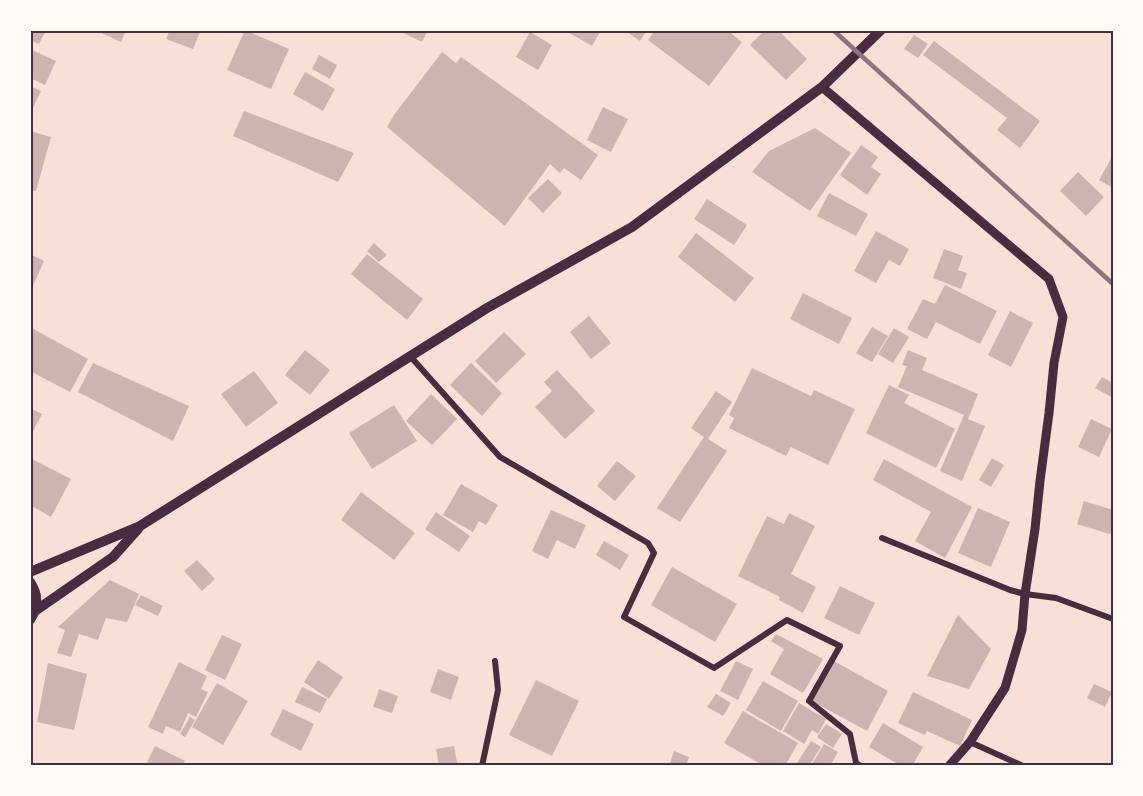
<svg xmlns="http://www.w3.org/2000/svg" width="1143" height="796" font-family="Helvetica,sans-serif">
	<rect width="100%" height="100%" fill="#f7e1d7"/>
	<g fill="#ccb4b1">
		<path d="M30,30h16l-7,14 -9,-4z"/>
		<path d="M95,30h31l-5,12z"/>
		<path d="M170,30h31l-8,19 -27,-10z"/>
		<path d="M245,30l44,19 -18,40 -44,-19z"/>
		<path d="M397,30h31l-6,12z"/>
		<path d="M564,30h37l-9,16z"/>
		<path d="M624,30h23l-7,11z"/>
		<path d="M655,30h72l15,12 -33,44 -61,-46z"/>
		<path d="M765,30h13l29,29 -21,21 -36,-35z"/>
		<path d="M530,32l22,13 -14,25 -22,-13z"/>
		<path d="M914,35l14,9 -10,14 -14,-9z"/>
		<path d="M934,41l106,80 -20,27 -23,-18 10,-12 -84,-63z"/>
		<path d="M30,49l26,12 -11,24 -15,-7z"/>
		<path d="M442,52l14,11 5,-6 137,98 -17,25 -17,-12 -4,5 -10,-9 -45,62 -118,-99 7,-12z"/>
		<path d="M319,55l18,10 -7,14 -18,-10z"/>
		<path d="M305,72l30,17 -12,22 -30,-17z"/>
		<path d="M30,86l11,5 -11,23z"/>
		<path d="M603,107l25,12 -17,33 -24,-12z"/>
		<path d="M244,111l110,42 -16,29 -105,-46z"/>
		<path d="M815,128l36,25 -41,58 -58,-39 17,-21z"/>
		<path d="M30,131l21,6 -15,54 -6,-1z"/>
		<path d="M861,145l17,12 -7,10 10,7 -14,21 -27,-20z"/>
		<path d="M1113,155v33l-14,-8z"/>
		<path d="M1078,172l26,25 -18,19 -26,-25z"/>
		<path d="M548,179l14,14 -19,20 -15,-15z"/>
		<path d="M829,193l39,21 -12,22 -39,-20z"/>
		<path d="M707,199l40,26 -13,20 -40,-26z"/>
		<path d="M876,231l33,18 -9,17 -11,-6 -13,23 -22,-12z"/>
		<path d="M696,233l58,45 -19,24 -57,-45z"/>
		<path d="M374,243l13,12 -8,7 -12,-11z"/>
		<path d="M944,249l19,7 -5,14 9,3 -6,16 -28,-11z"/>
		<path d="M30,254l14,7 -11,25 -3,-2z"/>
		<path d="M367,254l56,45 -16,21 -56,-46z"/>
		<path d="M945,285l52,26 -17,33 -44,-22 -9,17 -20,-10 16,-30 12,5z"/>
		<path d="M803,293l49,25 -13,26 -49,-25z"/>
		<path d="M1010,311l23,12 -22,44 -23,-12z"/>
		<path d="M589,316l22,27 -20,16 -21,-27z"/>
		<path d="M30,327l58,32 -18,33 -40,-21z"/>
		<path d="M872,327l16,9 -16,26 -16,-9z"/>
		<path d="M894,328l15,9 -16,26 -15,-9z"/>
		<path d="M504,332l22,22 -30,29 -21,-22z"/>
		<path d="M305,350l25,20 -20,25 -25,-20z"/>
		<path d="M908,350l19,8 -5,12 56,24 -10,25 17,7 -23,55 -22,-10 24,-56 -66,-28 9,-21 -5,-1z"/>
		<path d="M93,363l96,43 -16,35 -95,-49z"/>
		<path d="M471,363l31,30 -20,23 -32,-31z"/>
		<path d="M752,368l59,28 3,-6 41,19 -27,56 -37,-18 -5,9 -57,-28 5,-10 -5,-3z"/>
		<path d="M557,370l38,41 -30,28 -30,-32 17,-16 -8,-9z"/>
		<path d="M254,371l24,32 -32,24 -25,-33z"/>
		<path d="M1102,377l11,6v15l-18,-10z"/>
		<path d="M889,385l20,10 -5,8 51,26 -19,39 -70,-35z"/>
		<path d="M716,391l16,11 -24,37 19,12 -47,71 -23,-14 47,-71 -13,-9z"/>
		<path d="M431,394l26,25 -25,26 -26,-24z"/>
		<path d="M394,405l23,36 -45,28 -23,-36z"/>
		<path d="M30,408l12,6 -12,23z"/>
		<path d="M1091,419l21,10 -13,28 -21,-10z"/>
		<path d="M30,458l41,21 -20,38 -21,-12z"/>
		<path d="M992,458l12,7 -13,22 -12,-7z"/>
		<path d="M884,459l88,48 -27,51 -30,-17 16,-29 -58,-32z"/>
		<path d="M617,461l19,15 -21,25 -18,-15z"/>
		<path d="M461,484l37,21 -12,20 -7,-4 -6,11 -30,-17z"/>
		<path d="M361,492l54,41 -21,27 -53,-40z"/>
		<path d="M1084,501l29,9v25l-36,-11z"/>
		<path d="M978,508l32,14 -19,45 -33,-14z"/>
		<path d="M551,510l35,15 -11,24 -18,-9 -9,19 -16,-8z"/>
		<path d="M436,512l34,24 -11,16 -34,-23z"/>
		<path d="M789,513l26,13 -24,48 25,13 -13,26 -24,-13 1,-3 -42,-21 29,-60 17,8z"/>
		<path d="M604,541l25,14 -9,15 -24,-15z"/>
		<path d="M197,560l18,19 -13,12 -18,-20z"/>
		<path d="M672,567l65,37 -22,38 -64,-37z"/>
		<path d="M110,580l29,14 -12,28 -21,-4 -8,22 -19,-6 -8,23 -14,-4 8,-23 -7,-3z"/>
		<path d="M840,586l35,17 -16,32 -35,-17z"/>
		<path d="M141,595l22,11 -5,10 -23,-11z"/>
		<path d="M958,615l33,34 -22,40 -42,-13z"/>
		<path d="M776,634l47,25 -20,34 -33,-19 14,-25 -13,-8z"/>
		<path d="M222,635l20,9 -17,36 -20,-10z"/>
		<path d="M318,660l25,17 -14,22 -25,-17z"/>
		<path d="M736,661l17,8 -15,31 -18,-9z"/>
		<path d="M834,661l54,30 -21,40 -55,-30z"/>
		<path d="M179,662l28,14 -6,13 7,3 -12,25 -8,-4 -8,19 -14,-6 -3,8 -15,-7z"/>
		<path d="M48,663l39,11 -13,56 -37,-8z"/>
		<path d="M438,669l21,8 -8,23 -21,-8z"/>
		<path d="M536,680l43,21 -27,55 -43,-21z"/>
		<path d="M763,681l35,20 -17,30 -35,-21z"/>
		<path d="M217,683l31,18 -25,44 -31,-18z"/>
		<path d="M1094,684l18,8 -7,15 -18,-9z"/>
		<path d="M302,687l25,12 -7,14 -25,-11z"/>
		<path d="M379,689l19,7 -6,17 -19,-6z"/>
		<path d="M913,692l59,28 -12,26 -33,-15 -2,4 -27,-12z"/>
		<path d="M716,694l15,9 -8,13 -16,-9z"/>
		<path d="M799,703l27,16 -8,15 -6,-4 -8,14 -21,-13z"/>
		<path d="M283,709l31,15 -13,27 -31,-16z"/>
		<path d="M743,711l55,32 -13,23h-21l-40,-23z"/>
		<path d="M190,717l5,3 -10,17 -5,-3z"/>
		<path d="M883,723l40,24 -11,19h-11l-32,-19z"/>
		<path d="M826,724l16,10 -9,14 -16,-11z"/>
		<path d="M811,741l10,6 -12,19h-14z"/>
		<path d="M824,744l14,8 -8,14h-19z"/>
		<path d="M155,746l30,15 -3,5h-26l-9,-4z"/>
		<path d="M454,746l3,17 -18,3 -3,-17z"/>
		<path d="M674,751l15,6 -3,9h-17z"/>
	</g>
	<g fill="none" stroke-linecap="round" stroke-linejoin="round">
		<g stroke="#4a2c40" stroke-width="6">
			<path d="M410,356l90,101 148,86 6,10 -30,64 90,51 73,-48 53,26 -31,55 41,33 6,29 5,3"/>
			<path d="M882,538l128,52 15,4 31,4 57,21"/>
			<path d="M970,742l53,24"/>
			<path d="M482,766l16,-76 -3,-29"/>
		</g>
		<path stroke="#4a2c40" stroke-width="9" d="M822,87l227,192 14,38 -9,46 -5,50 -9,68 -5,48 -10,65 -3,36 -17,58 -35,54 -21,24"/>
		<g stroke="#4a2c40" stroke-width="10">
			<path d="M30,572l110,-46 347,-218 145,-81 190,-140 59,-57"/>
			<path d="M30,582c9,13 8,25 0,38"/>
			<path d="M35,611l78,-54 25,-28"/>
		</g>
		<path stroke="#8f747c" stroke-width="4.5" d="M833,30l280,254"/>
	</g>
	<rect width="1143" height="796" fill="none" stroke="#fffaf5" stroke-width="63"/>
	<rect x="32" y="32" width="1080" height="732" fill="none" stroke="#4a2c40" stroke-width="2"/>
</svg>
